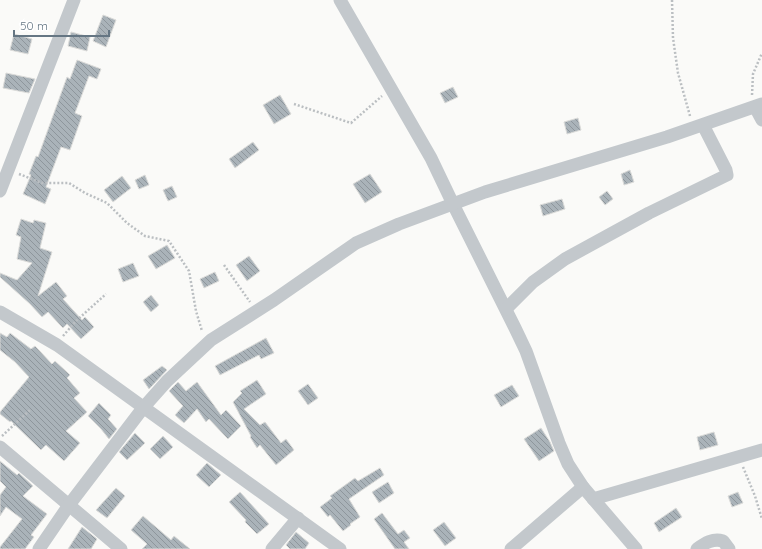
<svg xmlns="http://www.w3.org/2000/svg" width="762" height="549" font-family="Quicksand,sans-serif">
	<defs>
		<pattern id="building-back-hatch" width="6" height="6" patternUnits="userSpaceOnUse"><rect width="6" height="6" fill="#aab3b9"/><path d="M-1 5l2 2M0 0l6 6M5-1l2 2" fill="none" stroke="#8e969c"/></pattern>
	</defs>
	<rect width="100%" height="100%" fill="#fafaf8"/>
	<g fill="url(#building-back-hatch)" stroke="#dcdcda">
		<path d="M103,15l13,5 -10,27 -13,-6z"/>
		<path d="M71,32l19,5 -3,14 -19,-5z"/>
		<path d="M14,34l18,5 -4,15 -18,-4z"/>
		<path d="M77,60l24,9 -4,10 -8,-3 -14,37 7,3 -12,34 -9,-3 -15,40 5,2 -6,15 -22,-10 8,-19 -2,-1 7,-18 2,1 29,-80 3,2z"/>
		<path d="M6,73l29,6 -6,14 -26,-5z"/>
		<path d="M453,87l5,10 -13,6 -5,-10z"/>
		<path d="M280,95l11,19 -17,10 -11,-19z"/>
		<path d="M578,118l3,12 -14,4 -3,-12z"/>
		<path d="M253,142l6,8 -24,18 -6,-9z"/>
		<path d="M630,170l4,12 -10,3 -3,-11z"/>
		<path d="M370,174l12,18 -17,11 -12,-19z"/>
		<path d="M145,175l4,10 -10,4 -4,-9z"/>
		<path d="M122,176l9,12 -18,14 -9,-12z"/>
		<path d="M172,186l5,11 -9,4 -5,-11z"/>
		<path d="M607,191l6,8 -8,6 -6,-8z"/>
		<path d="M562,199l3,10 -22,7 -3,-11z"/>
		<path d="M21,219l12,4 1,-3 12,3 -6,25 12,4 -14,44 18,-14 11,14 -4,3 19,21 3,-3 9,10 -13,12 -14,-15 -4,4 -15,-16 -6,5 -12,-13 -30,-27v-4l17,7 15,-17 -15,-4 4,-22 -5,-2z"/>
		<path d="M167,245l8,13 -19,11 -8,-13z"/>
		<path d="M249,256l11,15 -13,10 -11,-16z"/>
		<path d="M133,263l6,13 -16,6 -5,-13z"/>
		<path d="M215,272l4,9 -15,7 -4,-9z"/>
		<path d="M151,295l8,10 -8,7 -8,-10z"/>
		<path d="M0,333l7,4 3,-4 21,16 4,-3 17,18 3,-3 15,14 -3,3 13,15 -6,5 13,14 -21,19 14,12 -16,18 -18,-16 -5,5 -30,-29 -1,1 -10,-8v-2l29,-35 -14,-15 -15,-12z"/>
		<path d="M266,338l8,15 -13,6 -2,-4 -39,20 -5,-9z"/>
		<path d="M162,366l5,4 -18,19 -6,-9z"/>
		<path d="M257,380l9,14 -22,15 16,16 5,-3 16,21 5,-4 8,11 -18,15 -16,-20 -3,3 -7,-11 1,-1 -18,-34 9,-9 -2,-2z"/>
		<path d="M178,382l8,9 11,-9 24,33 5,-5 15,16 -13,13 -19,-20 -3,3 -9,-13 -13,14 -9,-8 8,-9 -14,-15z"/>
		<path d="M308,384l10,14 -10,7 -10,-14z"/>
		<path d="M512,385l7,11 -18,11 -7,-12z"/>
		<path d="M99,403l12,12 -3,4 9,10 -8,10 -8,-10 -13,-13z"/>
		<path d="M541,428l9,14 4,9 -15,10 -15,-22z"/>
		<path d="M714,432l4,13 -18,5 -3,-13z"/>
		<path d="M135,433l10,10 -18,17 -8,-8z"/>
		<path d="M163,436l10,11 -13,12 -10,-10z"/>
		<path d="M0,461l17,14 2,-2 14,13 -10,10 24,18 -16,21 3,2 -9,12h-25v-2l22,-28 -16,-12 -6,9v-21l6,-8 -6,-6z"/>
		<path d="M207,463l14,12 -12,12 -13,-12z"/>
		<path d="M380,468l4,7 -35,24 11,18 -10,7 1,1 -8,6 -13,-16 -2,2 -8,-10 12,-9 -2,-2 25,-18 3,3z"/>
		<path d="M388,482l6,11 -15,10 -7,-11z"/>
		<path d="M116,488l9,8 -18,22 -11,-8z"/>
		<path d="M240,492l29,32 -12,10 -12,-12 1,-2 -17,-18z"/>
		<path d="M738,492l5,11 -11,4 -4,-11z"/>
		<path d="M676,508l6,9 -23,15 -5,-9z"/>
		<path d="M382,513l16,21 6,-4 6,8 -6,4 5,7h-14l-21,-30z"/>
		<path d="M143,516l28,24 3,-4 16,13h-48l5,-5 -16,-14z"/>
		<path d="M444,522l12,16 -11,8 -12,-16z"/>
		<path d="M82,527l15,12 -6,10h-23z"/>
		<path d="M296,532l13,11 -4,6h-15l-4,-4z"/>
	</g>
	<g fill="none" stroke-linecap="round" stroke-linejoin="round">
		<g stroke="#bbbfc2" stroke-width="2.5" stroke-dasharray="2 2" stroke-linecap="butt">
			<path d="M672,0l1,38 5,35 12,43"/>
			<path d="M752,95l1,-21 9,-21"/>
			<path d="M294,104l57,19 31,-27"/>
			<path d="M19,174l23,9h27l16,10 22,10 20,20 18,13 24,5 20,30 7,40 6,20"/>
			<path d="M224,265l26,37"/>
			<path d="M63,336l13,-15 30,-27"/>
			<path d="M2,436l28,-26"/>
			<path d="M743,467l12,29 7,23"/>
		</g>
		<g stroke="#c3c8cc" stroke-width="13">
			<path d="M340,0l91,158 22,46 62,124 11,23 33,92 9,21 15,23 53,62"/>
			<path d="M755,107l7,13"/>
			<path d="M0,191l74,-191"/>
			<path d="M506,309l27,-27 32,-23 84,-46 78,-38 -1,-5 -23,-45"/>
			<path d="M0,312l57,33 283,204"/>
			<path d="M0,447l121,102"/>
			<path d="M593,499l169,-49"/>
			<path d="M39,549l30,-44 74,-97 24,-27 44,-41 63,-40 82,-57 43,-19 86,-32 182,-55 95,-33"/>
			<path d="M272,549l26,-31"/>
			<path d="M511,549l72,-62"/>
			<path d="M697,549c8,-6 16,-11 26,-8l6,8"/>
		</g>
	</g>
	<path d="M14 30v6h95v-6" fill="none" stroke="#657683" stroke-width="2"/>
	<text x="20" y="30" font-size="12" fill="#657683" stroke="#ffffff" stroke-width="3" paint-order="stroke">50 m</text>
</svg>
